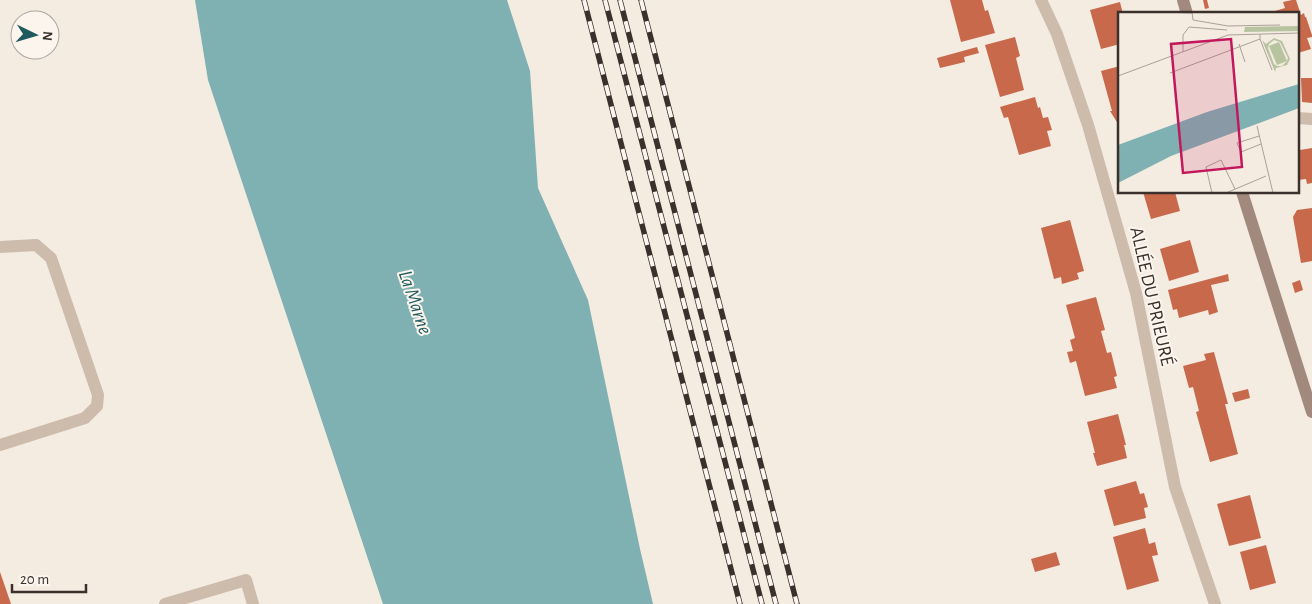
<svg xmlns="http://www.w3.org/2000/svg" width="1312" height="604" font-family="'Alegreya Sans',sans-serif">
	<rect width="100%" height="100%" fill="#f4ebe1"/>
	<path fill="#7fb0b2" d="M195,0h312l23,71 8,117 50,112 52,249 13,55h-270l-175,-524z"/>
	<g fill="#c8694b">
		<path d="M950,0h32l3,11 3,-1 7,23 -34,9z"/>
		<path d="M1203,0h4l2,8 -4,1z"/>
		<path d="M1292,0h4l5,15 3,-2 1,4h1l6,18v2l-5,1 4,11 -13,4v-39l-30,-1 17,-5 -2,-6z"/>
		<path d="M1120,2l3,12h-3v30l-19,5 -11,-39z"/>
		<path d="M1015,37l5,19 -4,2 8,32 -24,7 -15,-52z"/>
		<path d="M977,47l2,6 -15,4 1,5 -25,6 -3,-10z"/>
		<path d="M1120,66v61l-10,-16h2l-11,-40z"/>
		<path d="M1301,78h11v25l-10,-1z"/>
		<path d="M1035,97l3,11 2,-1 3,11 5,-1 4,13 -5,1 4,15 -32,9 -11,-38 -4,1 -4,-11z"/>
		<path d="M1298,145l2,5 12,-2v35l-5,1 -1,-5 -8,1z"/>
		<path d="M1143,192h32l5,19 -29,8z"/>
		<path d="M1312,208v53l-11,2 -8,-46 4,-7z"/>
		<path d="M1070,220l14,51 -7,2 2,6 -17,5 -1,-7 -7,2 -13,-51z"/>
		<path d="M1190,240l9,32 -30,9 -9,-32z"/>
		<path d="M1228,274l1,7 -18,4 7,27 -9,3 -1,-5 -29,8 -2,-9 -4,1 -5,-20z"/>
		<path d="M1300,280l3,10 -8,3 -3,-10z"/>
		<path d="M1096,297l9,33 -4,1 6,22 4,-1 6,24 -3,1 3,11 -32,8 -9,-35 -6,2 -3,-11 6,-1 -3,-11 5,-2 -9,-33z"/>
		<path d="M1214,352l14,52h-3l13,50 -28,8 -14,-50 3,-1 -6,-24 -4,1 -6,-22 23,-6 -2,-6z"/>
		<path d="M1248,389l2,9 -15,4 -3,-9z"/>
		<path d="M1118,414l8,31h-2l3,13 -30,8 -4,-13h2l-8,-31z"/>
		<path d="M1136,481l4,13 4,-1 4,14 -4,1 2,10 -32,8 -10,-36z"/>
		<path d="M1250,495l11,43 -32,8 -12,-42z"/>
		<path d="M1145,528l4,16 6,-2 3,13 -6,1 7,25 -32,9 -14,-53z"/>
		<path d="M1266,545l10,38 -26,7 -10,-38z"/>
		<path d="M1056,552l4,13 -25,7 -4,-13z"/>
		<path d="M0,572l11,32h-11z"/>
	</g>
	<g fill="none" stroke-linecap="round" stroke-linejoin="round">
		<g stroke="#cdbbac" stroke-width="12">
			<path d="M0,247l36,-2 15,13 47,137 -1,11 -12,12 -85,27"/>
			<path d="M165,604l81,-24 7,24"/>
		</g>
		<g stroke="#cdbbac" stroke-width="12">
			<path d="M1041,0l16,34 31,91 48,168 39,194 40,117"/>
			<path d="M1298,118l14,1"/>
		</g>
		<g stroke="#a18a7d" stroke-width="12">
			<path d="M1183,0l4,14"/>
			<path d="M1242,192l70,220"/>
		</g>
		<g stroke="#3b302b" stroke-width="5.5">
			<g id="rail">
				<path d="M584,0l156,604"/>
				<path d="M605,0l157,604"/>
				<path d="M620,0l156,604"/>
				<path d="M641,0l156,604"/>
			</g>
		</g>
		<use href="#rail" stroke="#fbf5ee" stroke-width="4" stroke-dasharray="11" stroke-linecap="butt"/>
	</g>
	<g text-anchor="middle" stroke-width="4" stroke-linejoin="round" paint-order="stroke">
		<g font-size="19" fill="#3b302b" stroke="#fbf5ee">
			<text transform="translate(1153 296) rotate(77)" y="7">ALLÉE DU PRIEURÉ</text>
		</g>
		<g font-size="20" font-style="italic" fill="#1f5a5e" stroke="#fbf5ee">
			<text transform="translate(416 302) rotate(71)" y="7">La Marne</text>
		</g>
	</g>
	<g transform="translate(1118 12)">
		<rect width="181" height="181" fill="#f4ebe1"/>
		<path d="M181,14v5l-55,1 1,-5zM156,26l8,3 8,18 -3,6 -11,3 -1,4 -13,-32 4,4zM156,28l6,2 8,16 -1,3 -8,-19 -10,4 8,19 10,-4 -5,5h-5l-3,-2 -6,-16 1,-4z" fill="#b8c4a0" fill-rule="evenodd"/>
		<path d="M181,72v24l-128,48 -53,27v-38l89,-33z" fill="#7fb0b2"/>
		<path fill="none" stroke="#aaa098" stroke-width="1" d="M46,0l28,1M74,0l1,8 35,6 52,-1M142,27l12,31M121,32l6,18M65,40v-17l6,-8 38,3M52,61l90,-34v-5M0,64l110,-41 72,-2M139,114l16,67M141,124l-22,7 4,9 20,-8M94,181l-6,-26 15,-7 14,29M108,181l40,-17"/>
		<path fill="#c2185b" fill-opacity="0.15" stroke="#c2185b" stroke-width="2.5" d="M113,27l11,128 -59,6 -12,-129z"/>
		<rect width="181" height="181" fill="none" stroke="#3b302b" stroke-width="2.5"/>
	</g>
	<g transform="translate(35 35) rotate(95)"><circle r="24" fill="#fbf5ee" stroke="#aea6a0"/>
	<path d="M0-4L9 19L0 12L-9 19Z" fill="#1f5a5e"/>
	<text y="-8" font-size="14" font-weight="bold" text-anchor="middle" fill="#3b302b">N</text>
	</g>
	<path d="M12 584v8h74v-8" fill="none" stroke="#3b302b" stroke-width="2.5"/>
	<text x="20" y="584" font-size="15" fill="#3b302b" stroke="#fbf5ee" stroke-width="4" paint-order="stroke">20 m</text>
</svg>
